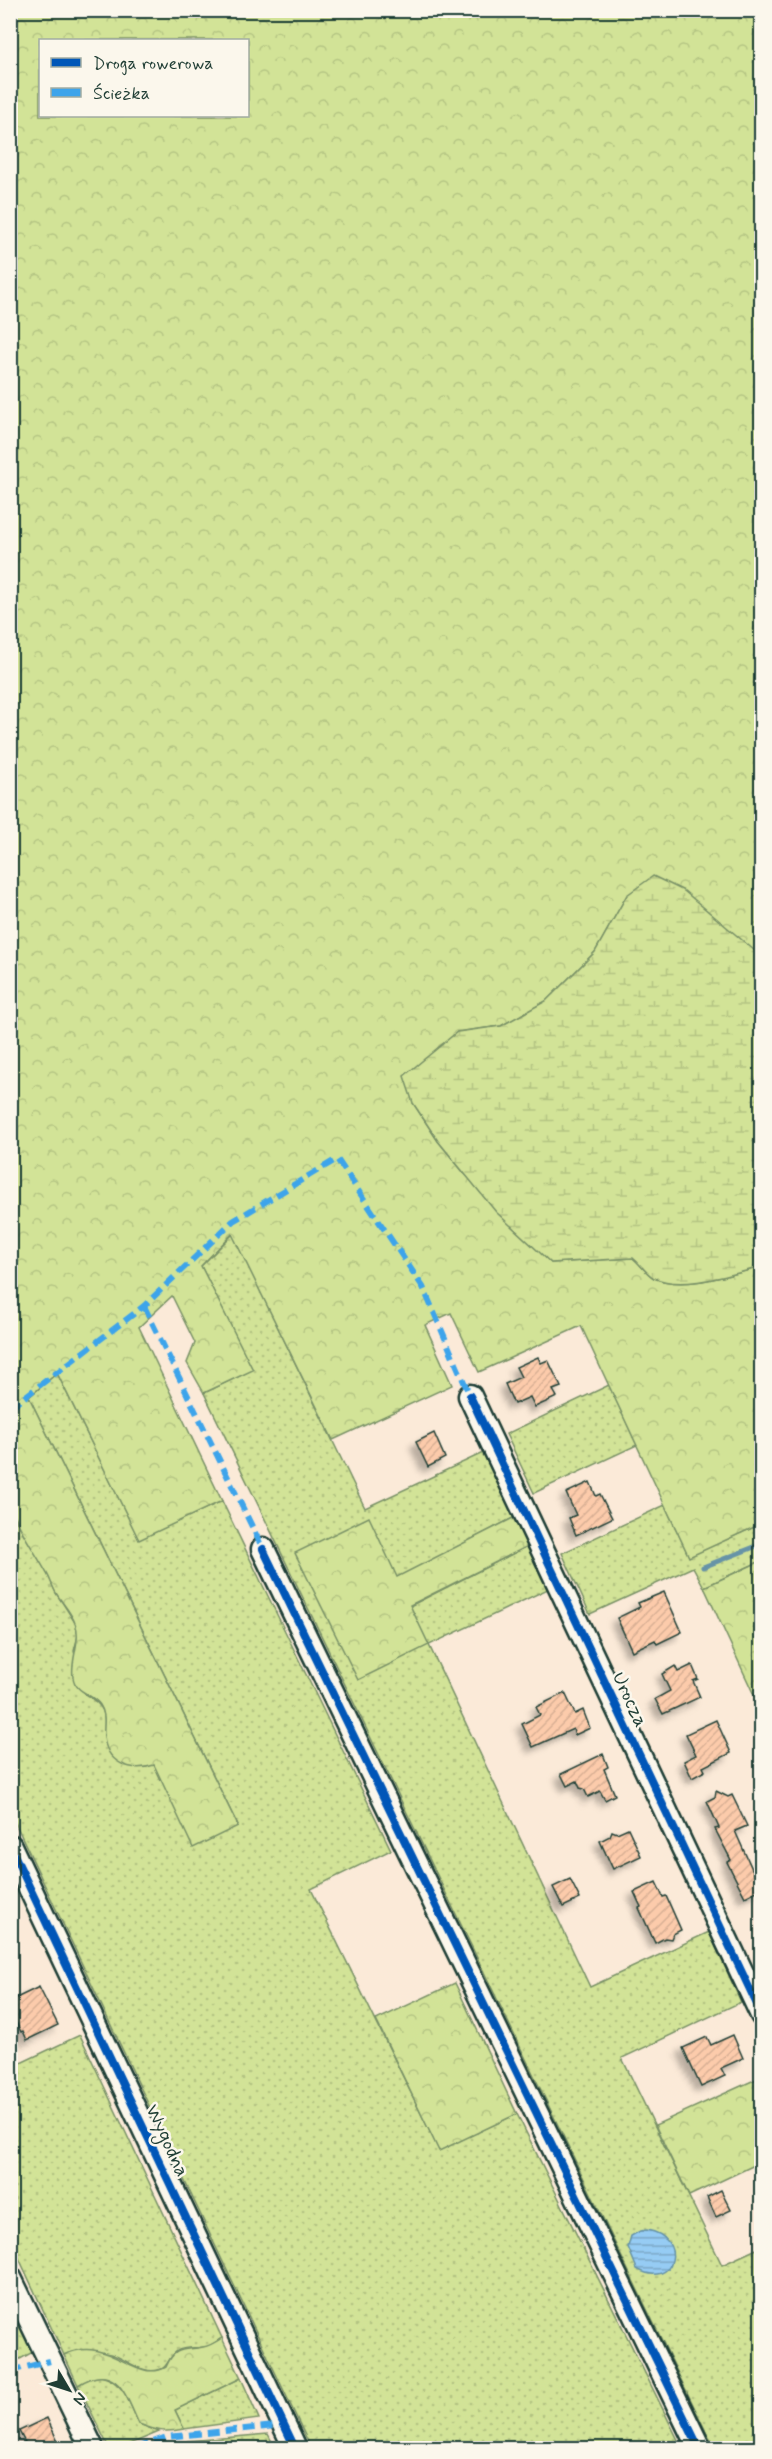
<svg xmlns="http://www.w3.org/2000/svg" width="772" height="2459" font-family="Mynerve,sans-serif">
	<defs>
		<pattern id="grass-dots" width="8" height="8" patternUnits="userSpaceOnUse" patternTransform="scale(1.5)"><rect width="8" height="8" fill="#d2e397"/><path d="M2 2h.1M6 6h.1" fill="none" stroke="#b4c483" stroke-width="1.8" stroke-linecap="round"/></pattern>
		<pattern id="forest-crowns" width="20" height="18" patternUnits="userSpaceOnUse" patternTransform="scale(1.5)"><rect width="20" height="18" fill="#d2e397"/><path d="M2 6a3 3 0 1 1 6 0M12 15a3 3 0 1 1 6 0" fill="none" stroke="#b4c483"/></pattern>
		<pattern id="wetland-marsh" width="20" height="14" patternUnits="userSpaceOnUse" patternTransform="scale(1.5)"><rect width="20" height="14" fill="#d2e397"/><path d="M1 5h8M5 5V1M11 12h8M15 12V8" fill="none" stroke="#b4c483"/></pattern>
		<pattern id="water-rules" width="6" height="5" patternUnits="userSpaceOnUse" patternTransform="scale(1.5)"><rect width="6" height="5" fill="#96ccf4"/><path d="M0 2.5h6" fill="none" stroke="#7aa7c6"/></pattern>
		<pattern id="building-hatch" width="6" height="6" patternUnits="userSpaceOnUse" patternTransform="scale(1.5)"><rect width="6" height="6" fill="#fccbab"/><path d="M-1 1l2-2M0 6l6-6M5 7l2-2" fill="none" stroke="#d8af94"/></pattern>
		<filter id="shadow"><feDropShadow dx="-5.5" dy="5.5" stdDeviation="3" flood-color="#0004"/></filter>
	</defs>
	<rect width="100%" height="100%" fill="#fbead8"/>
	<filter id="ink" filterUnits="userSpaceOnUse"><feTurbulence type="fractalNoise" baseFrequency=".0167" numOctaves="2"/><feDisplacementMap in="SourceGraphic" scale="12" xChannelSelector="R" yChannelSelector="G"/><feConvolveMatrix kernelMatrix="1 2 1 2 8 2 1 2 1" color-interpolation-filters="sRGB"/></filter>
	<g filter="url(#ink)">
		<g fill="url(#grass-dots)" stroke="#789066" stroke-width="1.5">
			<path d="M233,1234l132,274 120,-56 30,65 -118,61 13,28 118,-60 20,43 -119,56 161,342 119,-55 32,70 -119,56 100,207 39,-18v201h-47l-510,-1055 48,-23 -51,-104z"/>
			<path d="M57,1373l82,166 83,-38 169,349 -80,39 128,261 78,-36 165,334h-371l-300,-634 -1,-311 7,19 32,54 6,15 21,33 2,12 -4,15 11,43c20,12 21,18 19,41l50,30 84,61 -209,-429z"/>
			<path d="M609,1385l28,60 -103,48 -28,-59z"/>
			<path d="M665,1505l24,51 72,-32v37l-57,26 -11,-20 -103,47 -28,-61z"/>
			<path d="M80,2035l142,303c-5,3 -11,8 -17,9 -8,2 -21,-1 -28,4 -10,7 -9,20 -23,20 -17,0 -29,-13 -44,-17 -12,-3 -35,-5 -46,1l-53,-114 -1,-173z"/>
			<path d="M10,2304l23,48 -22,12h-1z"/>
			<path d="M101,2376c25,7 28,27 38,48l20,8 -38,16h-12l-31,-63 12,-8z"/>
			<path d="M241,2378l18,41 -75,10 -9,-19z"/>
			<path d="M268,2434l7,14h-83l-4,-7z"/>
		</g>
		<g fill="url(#forest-crowns)" stroke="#789066" stroke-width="1.5" fill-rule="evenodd">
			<path d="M10,11h751v945l-21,-15 -113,-46 -32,57 -49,49 -45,25 -44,6 -44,71 25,38 26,32 87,90 82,-5c7,6 14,16 21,20 30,13 78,-4 107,-11v257l-72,33 -108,-231 -102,46 -28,-59 -26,12 27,60 -119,55 -101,-206 -31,32 52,104 -49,23 -17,-30 8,-20 -23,-47 -33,31 83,174 -83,39 -82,-167 -28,24 209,429 -45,22 -39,-83c-23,8 -48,-2 -50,-29 -1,-11 3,-20 -4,-31 -7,-11 -25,-12 -27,-28 -3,-18 9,-37 2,-54 -4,-11 -13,-20 -19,-30 -4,-7 -6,-15 -10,-21 -12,-22 -29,-44 -35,-69zM40,40h208v76h-208z"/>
			<path d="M369,1517l28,60 118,-60 13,29 -118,59 19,40 -71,35 -63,-127z"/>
			<path d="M761,1561v149l-57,-123z"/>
			<path d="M455,1983l62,131 -78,37 -63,-131z"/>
			<path d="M761,2077v85l-72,34 -34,-71z"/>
			<path d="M222,2338l19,40 -66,32 9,19c-20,4 -27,2 -45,-5 -13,-28 -22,-64 -61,-39l-14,-30c44,-22 71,30 102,12 9,-22 18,-16 37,-20 7,-1 13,-5 19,-9z"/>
		</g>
		<path fill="url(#wetland-marsh)" stroke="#789066" stroke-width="1.5" d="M653,876l31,15 77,65v311c-29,7 -78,24 -107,11 -7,-4 -14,-14 -21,-20l-82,5 -55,-51 -58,-71 -25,-38 -9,-27 53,-44 44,-6 45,-25 49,-49 32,-57z"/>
		<path fill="url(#water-rules)" stroke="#6693a7" stroke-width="1.5" d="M647,2230c41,7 29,61 -10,39l-9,-22 3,-11 9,-5z"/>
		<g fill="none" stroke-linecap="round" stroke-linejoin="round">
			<path stroke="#6693a7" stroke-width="5" d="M703,1567l59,-23"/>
		</g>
		<g fill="url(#building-hatch)" stroke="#1f3d34" stroke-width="1.5" filter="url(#shadow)">
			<path d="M538,1357l3,6 7,-3 13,27 -8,3 4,7 -22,10 -5,-10 -16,7 -9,-20 16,-7 -5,-10z"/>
			<path d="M434,1433l11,25 -17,9 -12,-25z"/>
			<path d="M590,1482l6,14 4,-2 12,24 -36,17 -7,-17 7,-3 -10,-22z"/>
			<path d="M664,1592l18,40 -25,12 -2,-4 -23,11 -15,-33 23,-11 -2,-4z"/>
			<path d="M692,1665l6,14 -5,2 7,16 -37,17 -8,-15 15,-8 -8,-17 13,-8 3,6z"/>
			<path d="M565,1693l10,21 8,-4 7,18 -15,7 -2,-6 -40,18 -11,-23 18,-9 -4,-8z"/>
			<path d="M716,1720l15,33 -28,14 2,4 -13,7 -8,-17 12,-6 -10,-21z"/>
			<path d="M603,1754l5,13 -4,2 11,26 -10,5 -5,-9 -12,6 -4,-8 -4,-1 -3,-7 -10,5 -6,-12z"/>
			<path d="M716,1791l12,6 4,-2 15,31 -12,5 26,58 -16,8 -18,-35 4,-2 -16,-31 4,-1 -12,-27 8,-4z"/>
			<path d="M628,1828l13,28 -28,13 -13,-28 10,-5 2,-5 5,2z"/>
			<path d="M570,1879l10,20 -17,8 -10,-20z"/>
			<path d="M656,1882l7,15 3,-1 15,34 -8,4 -2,5 -6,-1 -10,5 -16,-35 2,-1 -7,-15z"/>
			<path d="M39,1987l19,38 -31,15 -4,-9 -2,1 -11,-22v-9z"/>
			<path d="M733,2035l10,23 -22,10 4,8 -24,11 -18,-39 24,-11 4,8z"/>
			<path d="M721,2190l10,20 -15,7 -9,-20z"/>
			<path d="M47,2418l11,24 -4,2 3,4h-29l-9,-17z"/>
		</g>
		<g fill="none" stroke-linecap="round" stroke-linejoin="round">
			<g stroke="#1f3d34" stroke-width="27">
				<g id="minor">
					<path d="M470,1396l292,619"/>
					<path d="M263,1549l436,899"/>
					<path d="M10,1846l285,602"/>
					<path d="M10,2278l82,170"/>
				</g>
			</g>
			<use href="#minor" stroke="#fbf7ec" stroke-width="22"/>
			<g stroke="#3da4eb" stroke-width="6" stroke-dasharray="12 6" stroke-linecap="butt">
				<path d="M144,1306l119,243"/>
				<path d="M10,1408l134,-102 89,-85 104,-62 86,128 47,109"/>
				<path d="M10,2371l40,-10"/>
				<path d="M137,2448l30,-11 117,-12"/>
			</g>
			<g stroke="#fbf7ec" stroke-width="11">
				<g id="cycleway">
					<path d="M470,1396l292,619"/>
					<path d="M263,1549l436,899"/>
					<path d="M10,1846l285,602"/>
				</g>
			</g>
			<use href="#cycleway" stroke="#0057b8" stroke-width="8"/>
		</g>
	</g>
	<g text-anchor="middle" stroke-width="5" stroke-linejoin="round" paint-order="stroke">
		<g font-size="20" fill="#1f3d34" stroke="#fbf7ec">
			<text transform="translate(631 1699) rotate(65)" y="7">Urocza</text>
			<text transform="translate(168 2140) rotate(65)" y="7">Wygodna</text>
		</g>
	</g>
	<rect width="772" height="2459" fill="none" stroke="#fbf7ec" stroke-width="36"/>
	<rect x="18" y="18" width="736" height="2423" fill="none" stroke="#1f3d34" stroke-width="2" filter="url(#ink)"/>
	<rect x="39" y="39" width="210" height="78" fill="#fbf7ec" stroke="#a3ada2" stroke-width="1.5"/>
	<rect x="51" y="58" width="30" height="9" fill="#0057b8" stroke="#a3ada2" stroke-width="1.5"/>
	<text x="93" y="69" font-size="18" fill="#1f3d34">Droga rowerowa</text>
	<rect x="51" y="88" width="30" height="9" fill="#3da4eb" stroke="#a3ada2" stroke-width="1.5"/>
	<text x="93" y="99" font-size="18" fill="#1f3d34">Ścieżka</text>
	<g transform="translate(69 2390) rotate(129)" stroke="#fbf7ec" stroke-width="4.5" paint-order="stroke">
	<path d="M0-4.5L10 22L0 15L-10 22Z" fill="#1f3d34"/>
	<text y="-9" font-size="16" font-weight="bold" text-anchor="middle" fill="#1f3d34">N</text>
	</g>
</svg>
